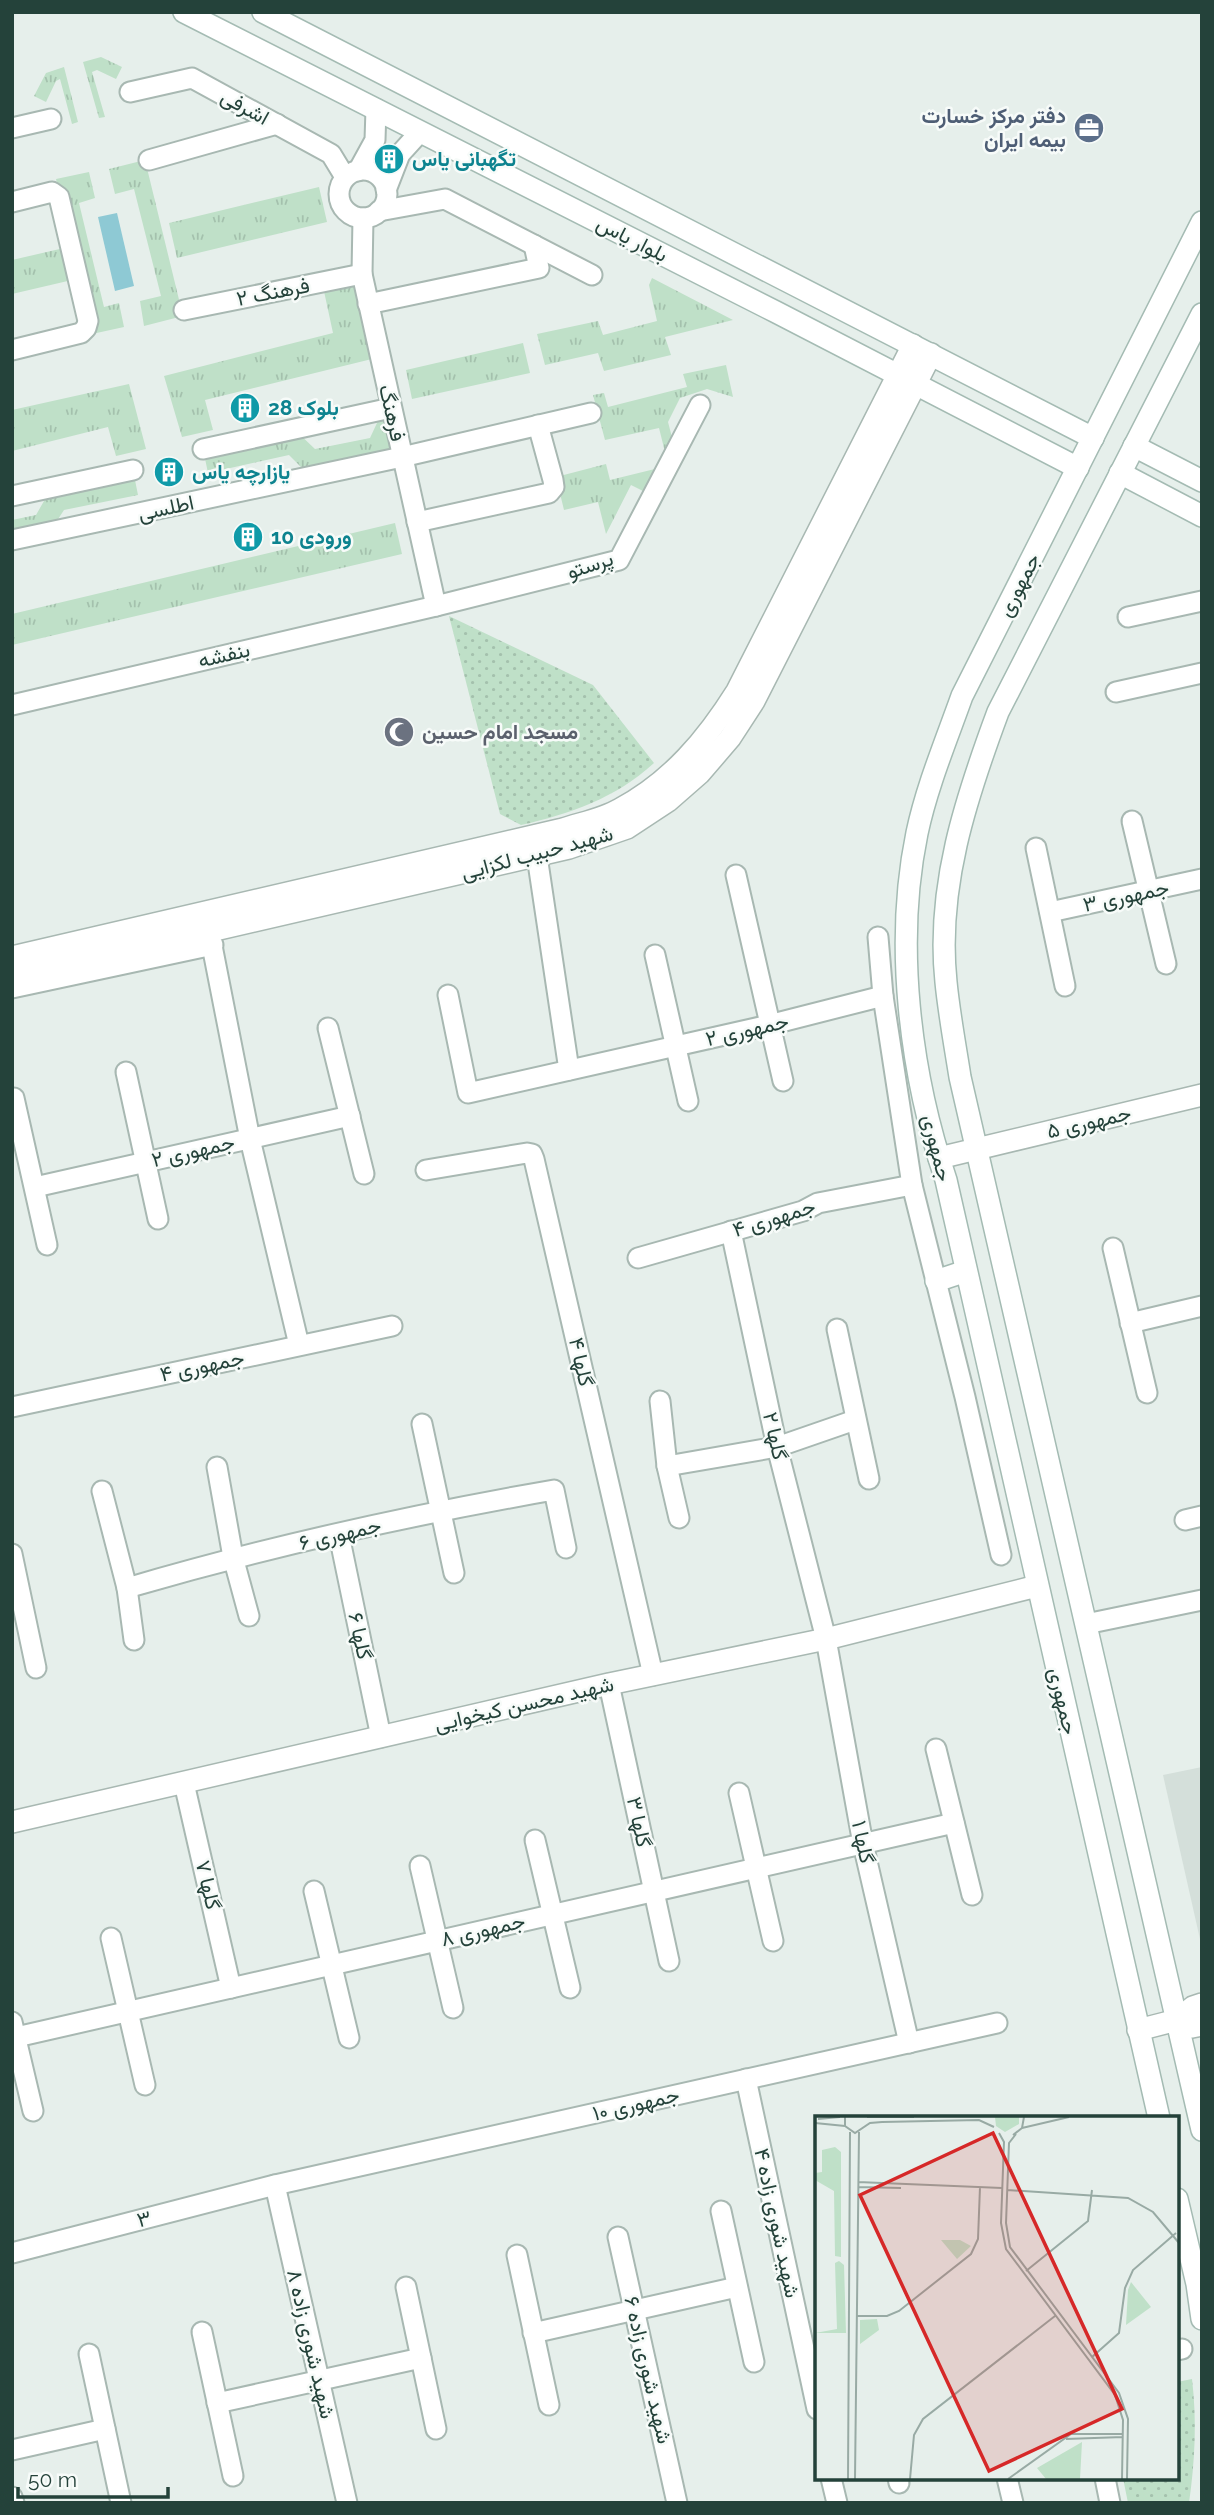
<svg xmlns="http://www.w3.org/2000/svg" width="1214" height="2515" font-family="Raleway,Vazirmatn,sans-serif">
	<defs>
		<pattern id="grass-tufts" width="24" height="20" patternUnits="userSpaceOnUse" patternTransform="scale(1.75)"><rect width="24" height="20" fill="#bfe0c8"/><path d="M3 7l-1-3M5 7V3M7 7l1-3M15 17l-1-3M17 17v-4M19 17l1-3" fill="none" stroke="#a4c1ad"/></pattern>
		<pattern id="park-dots" width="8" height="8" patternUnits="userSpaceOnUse" patternTransform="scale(1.75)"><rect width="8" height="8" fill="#bfe0c8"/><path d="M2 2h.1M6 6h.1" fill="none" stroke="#a4c1ad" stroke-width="1.8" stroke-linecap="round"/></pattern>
	</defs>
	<rect width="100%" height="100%" fill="#e6efeb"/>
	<path fill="#d4dfda" d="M1202,1767v181l-39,-173z"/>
	<g fill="url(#grass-tufts)">
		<path d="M101,57l21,10 -6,12 -19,-9 -5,2 13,45 -6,1 -16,-56z"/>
		<path d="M64,67l14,55 -6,2 -12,-45 -4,2 -10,21 -12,-6 12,-23z"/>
		<path d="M145,160l38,156 -39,10 -4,-25 21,-5 -27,-107 -19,5 -6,-25z"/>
		<path d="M89,172l6,26 -16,5 25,104 15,-4 5,24 -32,7 -36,-155z"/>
		<path d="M319,187l8,35 -150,36 -8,-35z"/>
		<path d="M64,248l8,32 -60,14v-34z"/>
		<path d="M362,274l18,83 -175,43 8,30 -31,7 -18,-61 169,-43 -11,-51z"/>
		<path d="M652,278l81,42 -68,17 6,18 -67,16 -6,-18 -53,12 -8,-31 61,-13 5,14 54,-14 -8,-36z"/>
		<path d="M523,343l7,30 -118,26 -6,-29z"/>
		<path d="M726,365l7,32 -26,-8 -27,9 -12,24 6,23 -7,15 -8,-32 -54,12 -12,-45 11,-2 4,14 79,-20 -4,-13z"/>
		<path d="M129,384l17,65 -30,7 -8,-29 -96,24v-41z"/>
		<path d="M383,410l19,47 -93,18 -20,-20 -81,18 -5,-24 91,-20 21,20 55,-11z"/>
		<path d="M606,464l4,16 53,-13 -14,27 -18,-9 -25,49 -8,-32 -34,8 -8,-33z"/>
		<path d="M133,470l5,25 -74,15 -15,23 -37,7v-20l24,-5 16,-28z"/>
		<path d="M395,523l7,31 -390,91v-31z"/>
	</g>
	<g fill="url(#park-dots)">
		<path d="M449,616l144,69 61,78c-38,35 -84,51 -133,62l-21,-11z"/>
		<path d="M1192,2379c5,41 3,83 -3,124h-61l-5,-25h54v-96z"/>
	</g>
	<path fill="#8ec9d4" d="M117,213l17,73 -19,5 -17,-74z"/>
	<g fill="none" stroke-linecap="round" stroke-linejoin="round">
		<g stroke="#a8b8b2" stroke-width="23">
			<g id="minor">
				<path d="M130,92l62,-14 139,76 14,23"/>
				<path d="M12,128l39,-9"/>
				<path d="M149,160l128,-36"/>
				<circle cx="363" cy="194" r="24"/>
				<path d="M358,171l17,-31 1,-31"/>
				<path d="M386,190l14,-36 20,-22"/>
				<path d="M12,202l40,-10 7,5 29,124 -2,7 -5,5 -69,17"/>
				<path d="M379,211l66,-12 147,76"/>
				<path d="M363,218l-1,56 74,332"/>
				<path d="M368,304l171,-36 -5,-23"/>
				<path d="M184,310l178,-36"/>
				<path d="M203,449l188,-41"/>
				<path d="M12,496l121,-26"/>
				<path d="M417,522l132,-29 5,-6 -1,-7 -15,-55"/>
				<path d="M12,540l390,-83 189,-44"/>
				<path d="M1128,617l74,-16"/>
				<path d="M1116,692l86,-19"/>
				<path d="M12,705l424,-99 183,-46 81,-155"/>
				<path d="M1132,821l34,143"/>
				<path d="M1036,848l29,138"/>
				<path d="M537,856l32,214"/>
				<path d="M736,875l47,206"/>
				<path d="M1050,912l152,-33"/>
				<path d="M206,915l44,224 49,206"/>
				<path d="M878,937l5,59 29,189 53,212 36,158"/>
				<path d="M655,955l33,146"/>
				<path d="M12,988l201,-43"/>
				<path d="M448,995l20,98 301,-68 114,-29"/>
				<path d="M328,1028l36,146"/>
				<path d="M126,1072l32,147"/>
				<path d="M14,1098l33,147"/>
				<path d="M426,1170l101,-17 5,1 2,5 119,516"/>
				<path d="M35,1187l315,-71"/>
				<path d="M731,1231l46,216 49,192 37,205 46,199"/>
				<path d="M1113,1248l34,145"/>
				<path d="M638,1258l165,-47 15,-8 94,-18"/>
				<path d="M1130,1323l72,-17"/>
				<path d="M837,1329l32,150"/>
				<path d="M660,1401l7,65 12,52"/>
				<path d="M12,1407l380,-81"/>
				<path d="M422,1424l32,149"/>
				<path d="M667,1466l110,-19 78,-27"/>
				<path d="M217,1467l16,90 16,59"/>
				<path d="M102,1491l25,97 7,52"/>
				<path d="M1185,1520l17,-4"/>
				<path d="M339,1535l42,202"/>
				<path d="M12,1554l24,114"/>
				<path d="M127,1588c140,-41 283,-73 427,-98l12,58"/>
				<path d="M1086,1624l116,-24"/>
				<path d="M609,1684l60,277"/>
				<path d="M936,1749l36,146"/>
				<path d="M184,1783l47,205"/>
				<path d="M739,1793l34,148"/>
				<path d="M535,1840l35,148"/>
				<path d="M420,1866l33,142"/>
				<path d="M314,1891l35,147"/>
				<path d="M111,1938l34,147"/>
				<path d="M12,2022l21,89"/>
				<path d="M12,2038l942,-215"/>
				<path d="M746,2079l71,330"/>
				<path d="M275,2185l72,318"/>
				<path d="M721,2211l33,151"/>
				<path d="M618,2237l59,266"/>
				<path d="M12,2253l263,-68 722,-162"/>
				<path d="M517,2255l32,150"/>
				<path d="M406,2287l30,142"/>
				<path d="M202,2332l31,144"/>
				<path d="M533,2333l204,-46"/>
				<path d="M1177,2350l5,-1"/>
				<path d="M89,2354l32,149"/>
				<path d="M217,2403l204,-45"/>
				<path d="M12,2450l93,-21"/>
				<path d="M831,2478l6,25"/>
				<path d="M898,2478l1,5"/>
				<path d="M1007,2478l6,25"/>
				<path d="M1105,2478l5,25"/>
				<path d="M12,2497l2,6"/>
			</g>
		</g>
		<g stroke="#a8b8b2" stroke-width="24">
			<g id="tertiary">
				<path d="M12,957l551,-128c18,-6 40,-10 57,-20 51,-27 87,-70 117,-118l176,-346"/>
				<path d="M12,977l557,-129 58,-20 41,-27 32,-28 30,-35 24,-37 177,-347"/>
				<path d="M939,1158l263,-63"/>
				<path d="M12,1822l597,-138 217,-45 211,-53"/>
				<path d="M1177,2020l15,7 10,-2"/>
				<path d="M1138,2030l39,-10 16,-13 9,-3"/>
			</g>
		</g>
		<g stroke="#a4bbb3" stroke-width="24">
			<g id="secondary">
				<path d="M184,12l592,300 302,156"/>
				<path d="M263,12l830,426"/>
				<path d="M1202,314l-204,398c-32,86 -62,176 -52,270 3,31 9,63 14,95l242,1053"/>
				<path d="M1134,446l68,35"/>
				<path d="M1120,473l82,43"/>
				<path d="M936,1281l30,-10"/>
				<path d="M1159,2118l-213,-938c-36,-107 -52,-236 -29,-347 10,-47 29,-92 45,-137l240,-474"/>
				<path d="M1177,2199l20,85 5,35"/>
			</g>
		</g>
		<use href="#minor" stroke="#fff" stroke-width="19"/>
		<use href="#tertiary" stroke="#fff" stroke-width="21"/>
		<use href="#secondary" stroke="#fff" stroke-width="21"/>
	</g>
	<defs>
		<g id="office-disc" transform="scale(1.575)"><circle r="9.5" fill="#5c6f8a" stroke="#f7fbf9"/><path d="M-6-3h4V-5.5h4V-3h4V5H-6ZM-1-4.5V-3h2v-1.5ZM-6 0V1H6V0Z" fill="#fff"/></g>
		<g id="building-disc" transform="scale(1.575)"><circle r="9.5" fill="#0f9aa8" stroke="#f7fbf9"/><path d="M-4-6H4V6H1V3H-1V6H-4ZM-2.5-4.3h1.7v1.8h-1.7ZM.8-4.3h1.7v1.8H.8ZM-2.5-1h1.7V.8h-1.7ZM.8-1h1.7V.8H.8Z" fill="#fff"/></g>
		<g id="mosque-disc" transform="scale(1.575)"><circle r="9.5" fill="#6b7280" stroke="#f7fbf9"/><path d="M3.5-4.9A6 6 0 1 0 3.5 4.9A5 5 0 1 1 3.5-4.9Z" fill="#fff"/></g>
	</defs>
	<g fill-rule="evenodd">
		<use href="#office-disc" x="1089" y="128"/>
		<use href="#building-disc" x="389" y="159"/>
		<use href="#building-disc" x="245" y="408"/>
		<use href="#building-disc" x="169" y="472"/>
		<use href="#building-disc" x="248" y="537"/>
		<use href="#mosque-disc" x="399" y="732"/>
	</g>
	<g text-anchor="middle" stroke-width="5" stroke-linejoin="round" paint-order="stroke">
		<g font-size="21" fill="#24423a" stroke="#f7fbf9">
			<text transform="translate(245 107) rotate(29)" y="7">اشرفی</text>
			<text transform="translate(632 239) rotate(27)" y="7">بلوار یاس</text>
			<text transform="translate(273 292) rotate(-11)" y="7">فرهنگ ۲</text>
			<text transform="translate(392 413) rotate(77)" y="7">فرهنگ</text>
			<text transform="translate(166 508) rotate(-12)" y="7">اطلسی</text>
			<text transform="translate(590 565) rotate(-18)" y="7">پرستو</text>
			<text transform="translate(1019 585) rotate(-63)" y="7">جمهوری</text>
			<text transform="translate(224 655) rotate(-13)" y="7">بنفشه</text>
			<text transform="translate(537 853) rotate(-15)" y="7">شهید حبیب لکزایی</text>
			<text transform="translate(1126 896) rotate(-12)" y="7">جمهوری ۳</text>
			<text transform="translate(747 1030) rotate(-13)" y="7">جمهوری ۲</text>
			<text transform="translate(1089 1122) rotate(-13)" y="7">جمهوری ۵</text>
			<text transform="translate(937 1148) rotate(76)" y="7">جمهوری</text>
			<text transform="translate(193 1151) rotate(-13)" y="7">جمهوری ۲</text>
			<text transform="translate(774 1218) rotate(-17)" y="7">جمهوری ۴</text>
			<text transform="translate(581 1362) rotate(77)" y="7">گلها ۴</text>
			<text transform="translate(202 1366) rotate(-12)" y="7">جمهوری ۴</text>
			<text transform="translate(775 1436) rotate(77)" y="7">گلها ۲</text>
			<text transform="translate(340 1534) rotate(-13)" y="7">جمهوری ۶</text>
			<text transform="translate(360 1636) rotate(78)" y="7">گلها ۶</text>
			<text transform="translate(1063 1701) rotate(77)" y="7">جمهوری</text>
			<text transform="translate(524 1704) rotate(-13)" y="7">شهید محسن کیخوایی</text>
			<text transform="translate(639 1822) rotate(78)" y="7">گلها ۳</text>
			<text transform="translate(863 1842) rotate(78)" y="7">گلها ۱</text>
			<text transform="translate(208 1885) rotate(77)" y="7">گلها ۷</text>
			<text transform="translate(483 1930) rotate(-13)" y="7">جمهوری ۸</text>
			<text transform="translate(636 2104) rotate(-13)" y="7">جمهوری ۱۰</text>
			<text transform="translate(144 2219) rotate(-14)" y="7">۳</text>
			<text transform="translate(777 2223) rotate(78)" y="7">شهید شوری زاده ۴</text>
			<text transform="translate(311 2344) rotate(77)" y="7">شهید شوری زاده ۸</text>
			<text transform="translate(648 2370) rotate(77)" y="7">شهید شوری زاده ۶</text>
		</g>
		<g font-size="21" font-weight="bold" fill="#4e5e75" stroke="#f7fbf9" text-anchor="end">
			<text x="1066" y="123">دفتر مرکز خسارت<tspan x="1066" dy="24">بیمه ایران</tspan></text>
		</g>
		<g font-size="21" font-weight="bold" fill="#0d838f" stroke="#f7fbf9" text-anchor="start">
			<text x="412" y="166">تگهبانی یاس</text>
			<text x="268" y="415">بلوک 28</text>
			<text x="192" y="479">یازارچه یاس</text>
			<text x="271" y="544">ورودی 10</text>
		</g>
		<g font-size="21" font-weight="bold" fill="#5b616d" stroke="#f7fbf9" text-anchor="start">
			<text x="422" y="739">مسجد امام حسین</text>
		</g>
	</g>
	<g transform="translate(815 2116)">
		<rect width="364" height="364" fill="#e6efeb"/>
		<path d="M20,31l6,5v105l-6,-1 -1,-65 -19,-11v-7l7,-1v-22zM24,145l5,4 2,68h-31l22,-4 -2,-66z" fill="#bfe0c8"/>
		<path d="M180,1h24v7l-14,8 -9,-6zM126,124h19l11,6 -14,13zM316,166l20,25 -25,18 2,-35zM62,203l2,11 -19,14v-24zM267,326l-2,37h-34l-9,-11z" fill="#bfe0c8"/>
		<path fill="none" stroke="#98aaa4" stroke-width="2" d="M30,1v9l10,7 15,-10 12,-1 97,-2 15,7M52,1h47M3,3l22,-2M0,7l30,3M207,12l47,-11M184,17l5,9 -3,81 5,26 109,146 8,25 -1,59M201,18l-7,9 -3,80 4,24 109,146 9,26 -1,60M198,19l9,-7 2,-11M43,66l144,6M43,71l43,1M192,74l121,8 25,14 26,31M211,155l62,-50 4,-31M42,200h30l12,-5 72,-57 7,-15 2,-52M277,241l27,-24 6,-45 8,-18 43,-37M251,323l57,-2M33,363l2,-347M40,363l4,-347M95,363l4,-44 9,-16 132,-103M193,363l63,-45h52"/>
		<path fill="#d62828" fill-opacity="0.15" stroke="#d62828" stroke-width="3.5" d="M178,17l129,276 -133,62 -129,-276z"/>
		<rect width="364" height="364" fill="none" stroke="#24423a" stroke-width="3.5"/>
	</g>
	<rect width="1214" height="2515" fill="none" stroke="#24423a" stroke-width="28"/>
	<path d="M18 2487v10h150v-10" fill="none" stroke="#24423a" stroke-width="3.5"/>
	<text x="28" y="2487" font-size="21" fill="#24423a" stroke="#f7fbf9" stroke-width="5" paint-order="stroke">50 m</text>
</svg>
